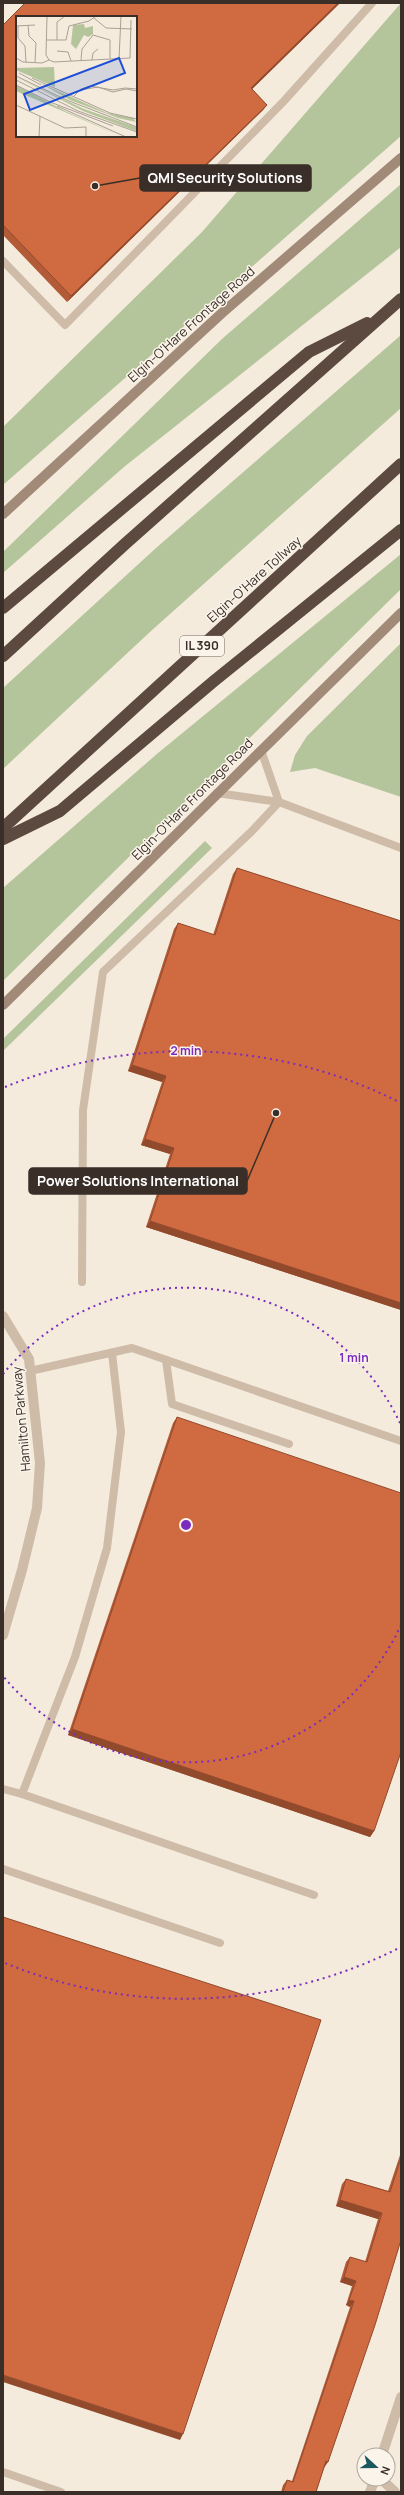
<svg xmlns="http://www.w3.org/2000/svg" width="404" height="2495" font-family="Manrope,sans-serif">
	<rect width="100%" height="100%" fill="#f4ebdd"/>
	<g fill="#b5c59b">
		<path d="M401,3v133l-398,349v-58l199,-195z"/>
		<path d="M401,184v63l-277,220 -121,106v-21l220,-214z"/>
		<path d="M401,335v73l-250,223 -148,138v-81l153,-140z"/>
		<path d="M401,554v35l-398,392v-93l155,-135z"/>
		<path d="M401,643v154l-86,-29 -25,4 5,-17 12,-19z"/>
		<path d="M205,841l7,7 -209,203v-12z"/>
	</g>
	<g fill="none" stroke-linecap="round" stroke-linejoin="round">
		<g stroke="#cebba8" stroke-width="8">
			<path d="M3,261l62,64 219,-224 88,-98"/>
			<path d="M261,750l18,52"/>
			<path d="M217,793l62,9 122,46"/>
			<path d="M82,1282l1,-172 20,-138 149,-141 27,-29"/>
			<path d="M112,1353l9,79 -14,116 -32,109 -53,137 292,101"/>
			<path d="M166,1360l6,44 117,40"/>
			<path d="M30,1371l102,-23 269,93"/>
			<path d="M3,1789l19,5"/>
			<path d="M3,1869l217,74"/>
			<path d="M3,2472l58,20"/>
		</g>
		<g stroke="#cebba8" stroke-width="10">
			<path d="M3,1316l26,43 11,104 -3,45 -15,62 -19,65"/>
			<path d="M382,2455l19,-58"/>
			<path d="M381,2479l14,13"/>
			<path d="M370,2492l5,-13"/>
		</g>
		<g stroke="#a28a78" stroke-width="10">
			<path d="M3,514l219,-201 179,-155"/>
			<path d="M3,1005l398,-392"/>
		</g>
		<g stroke="#5c493f" stroke-width="12">
			<path d="M3,608l306,-256 58,-29"/>
			<path d="M3,656l122,-112 276,-245"/>
			<path d="M3,828l398,-364"/>
			<path d="M3,839l57,-28 154,-130 187,-151"/>
		</g>
	</g>
	<g fill="#b35b37">
		<path d="M25,3h315l-88,86 15,16 -4,5 -196,192 -64,-67v-210z"/>
		<path d="M237,868l164,53v389l-255,-83 24,-73 -29,-9 21,-63 -34,-11 46,-142 4,-6 35,12 20,-61z"/>
		<path d="M177,1417l197,414 -4,6 -302,-102 105,-312z"/>
		<path d="M401,2152v88l-77,228 -8,24h-35l2,-7 4,-5 5,1 58,-174 -4,-2 6,-19 -12,-4 6,-20 4,-5 15,5 13,-43 -42,-13 6,-22 4,-5 42,12z"/>
	</g>
	<g fill="#924a2d">
		<path d="M338,3h2l-93,91 4,-6z"/>
		<path d="M267,105l-4,5 -196,192 4,-6z"/>
		<path d="M132,1065l34,11 -4,6 -34,-11z"/>
		<path d="M145,1139l29,9 -4,6 -29,-9z"/>
		<path d="M150,1221l251,82v7l-255,-83z"/>
		<path d="M72,1729l302,102 -4,6 -302,-102z"/>
		<path d="M340,2200l42,13 -4,6 -42,-13z"/>
		<path d="M344,2277l12,4 -4,5 -12,-4z"/>
		<path d="M349,2300l5,1 -4,6 -4,-2z"/>
		<path d="M3,2375l180,59 -3,6 -177,-58z"/>
		<path d="M326,2461l2,1 -4,6 -2,-1z"/>
	</g>
	<g fill="#d06a40" stroke="#924a2d" fill-rule="evenodd">
		<path d="M25,3h313l-87,85 16,17 -196,191 -68,-71v-200zM17,17h119v119h-119z"/>
		<path d="M237,868l164,53v382l-251,-82 24,-73 -29,-9 21,-63 -34,-11 46,-142 37,12z"/>
		<path d="M177,1417l224,76v259l-27,79 -302,-102z"/>
		<path d="M3,1917l318,103 -138,414 -180,-59z"/>
		<path d="M401,2158v82l-26,85 -47,137 -2,-1 -10,31h-33l4,-12 6,2 61,-181 -5,-1 7,-19 -12,-4 6,-20 17,5 15,-49 -42,-13 6,-21 44,13z"/>
	</g>
	<g fill="none" stroke="#7b2cbf" stroke-width="2" stroke-dasharray="2 4">
		<path d="M401 1625A237 237 0 0 1 3 1676M3 1374A237 237 0 0 1 401 1425"/>
		<path d="M397 1949A474 474 0 0 1 5 1963M5 1087A474 474 0 0 1 397 1101"/>
	</g>
	<g text-anchor="middle" stroke-width="3" stroke-linejoin="round" paint-order="stroke">
		<rect fill="#fbf4ea" stroke="#746a62" stroke-width="1" x="180" y="636" width="44" height="20" rx="3"/>
		<g font-size="12" font-weight="bold" fill="#3a2f28">
			<text x="202" y="650">IL 390</text>
		</g>
		<g font-size="13" fill="#3a2f28" stroke="#fbf4ea">
			<text transform="translate(191 324) rotate(-42)" y="5">Elgin-O'Hare Frontage Road</text>
			<text transform="translate(254 579) rotate(-42)" y="5">Elgin-O'Hare Tollway</text>
			<text transform="translate(192 799) rotate(-45)" y="5">Elgin-O'Hare Frontage Road</text>
			<text transform="translate(21 1419) rotate(-95)" y="5">Hamilton Parkway</text>
		</g>
	</g>
	<g transform="translate(16 16)">
		<rect width="121" height="121" fill="#f4ebdd"/>
		<path d="M68,8l1,4 8,-2v8l-5,3 -4,-2 -8,14 -5,-5 2,-19zM38,51l1,20 -39,-17v-2zM0,61l68,32 52,18v4l-53,-20zM22,66l69,31 26,5 3,4 -18,-4 -48,-18zM0,69l49,26 58,26 -107,-46z" fill="#b5c59b"/>
		<path fill="none" stroke="#aaa095" stroke-width="1" d="M31,0l-1,39 3,5M78,2l12,10 26,1M12,9l1,11 7,7 -1,19M0,10l19,-1M2,10v12l7,8 1,16M30,24h20l3,-14 20,-5 7,-5M41,24v-18l8,-6M41,35l11,1 3,9M0,42l7,4 19,1 7,-3M103,43l2,-43M33,44l5,2 76,-4 1,-38M65,44l1,-11 11,-14 17,5v19M76,44l1,-7 5,-4M3,57l22,12M0,60l53,25 68,26M16,62l78,35 27,6M0,64l62,31 59,21M0,69l36,18M64,74l18,-3 15,5 13,-3 11,2M58,80l7,-7 9,-3 23,4 12,-2 12,1M34,86l63,24M0,89l49,23 21,-1v10M41,90l69,31M23,121l1,-21"/>
		<path fill="#1d4ed8" fill-opacity="0.15" stroke="#1d4ed8" stroke-width="2" d="M103,42l6,15 -95,37 -6,-16z"/>
		<rect width="121" height="121" fill="none" stroke="#3a2f28" stroke-width="2"/>
	</g>
	<circle cx="186" cy="1525" r="6" fill="#7b2cbf" stroke="#fbf4ea" stroke-width="2"/>
	<g font-size="12" text-anchor="middle" font-weight="bold" fill="#7b2cbf" stroke="#fbf4ea" stroke-width="3" stroke-linejoin="round" paint-order="stroke">
		<text x="186" y="1055">2 min</text>
		<text x="354" y="1362">1 min</text>
	</g>
	<path fill="none" stroke="#3a2f28" stroke-width="1.5" d="M95 186L140 178M276 1113L247 1181"/>
	<g fill="#3a2f28" stroke="#fbf4ea" stroke-width="1.5">
		<circle cx="95" cy="186" r="4"/>
		<circle cx="276" cy="1113" r="4"/>
	</g>
	<g fill="#3a2f28" stroke="#3a2f28" stroke-width="1.5">
		<rect x="140" y="165" width="171" height="26" rx="4"/>
		<rect x="29" y="1168" width="218" height="26" rx="4"/>
	</g>
	<g font-size="14" text-anchor="middle" font-weight="bold" fill="#fff">
		<text x="225" y="183">QMI Security Solutions</text>
		<text x="138" y="1186">Power Solutions International</text>
	</g>
	<rect width="404" height="2495" fill="none" stroke="#3a2f28" stroke-width="8"/>
	<g transform="translate(376 2467) rotate(111)"><circle r="19" fill="#fbf4ea" stroke="#aea59c"/>
	<path d="M0-3L7 15L0 10L-7 15Z" fill="#1a575f"/>
	<text y="-6" font-size="11" font-weight="bold" text-anchor="middle" fill="#3a2f28">N</text>
	</g>
</svg>
